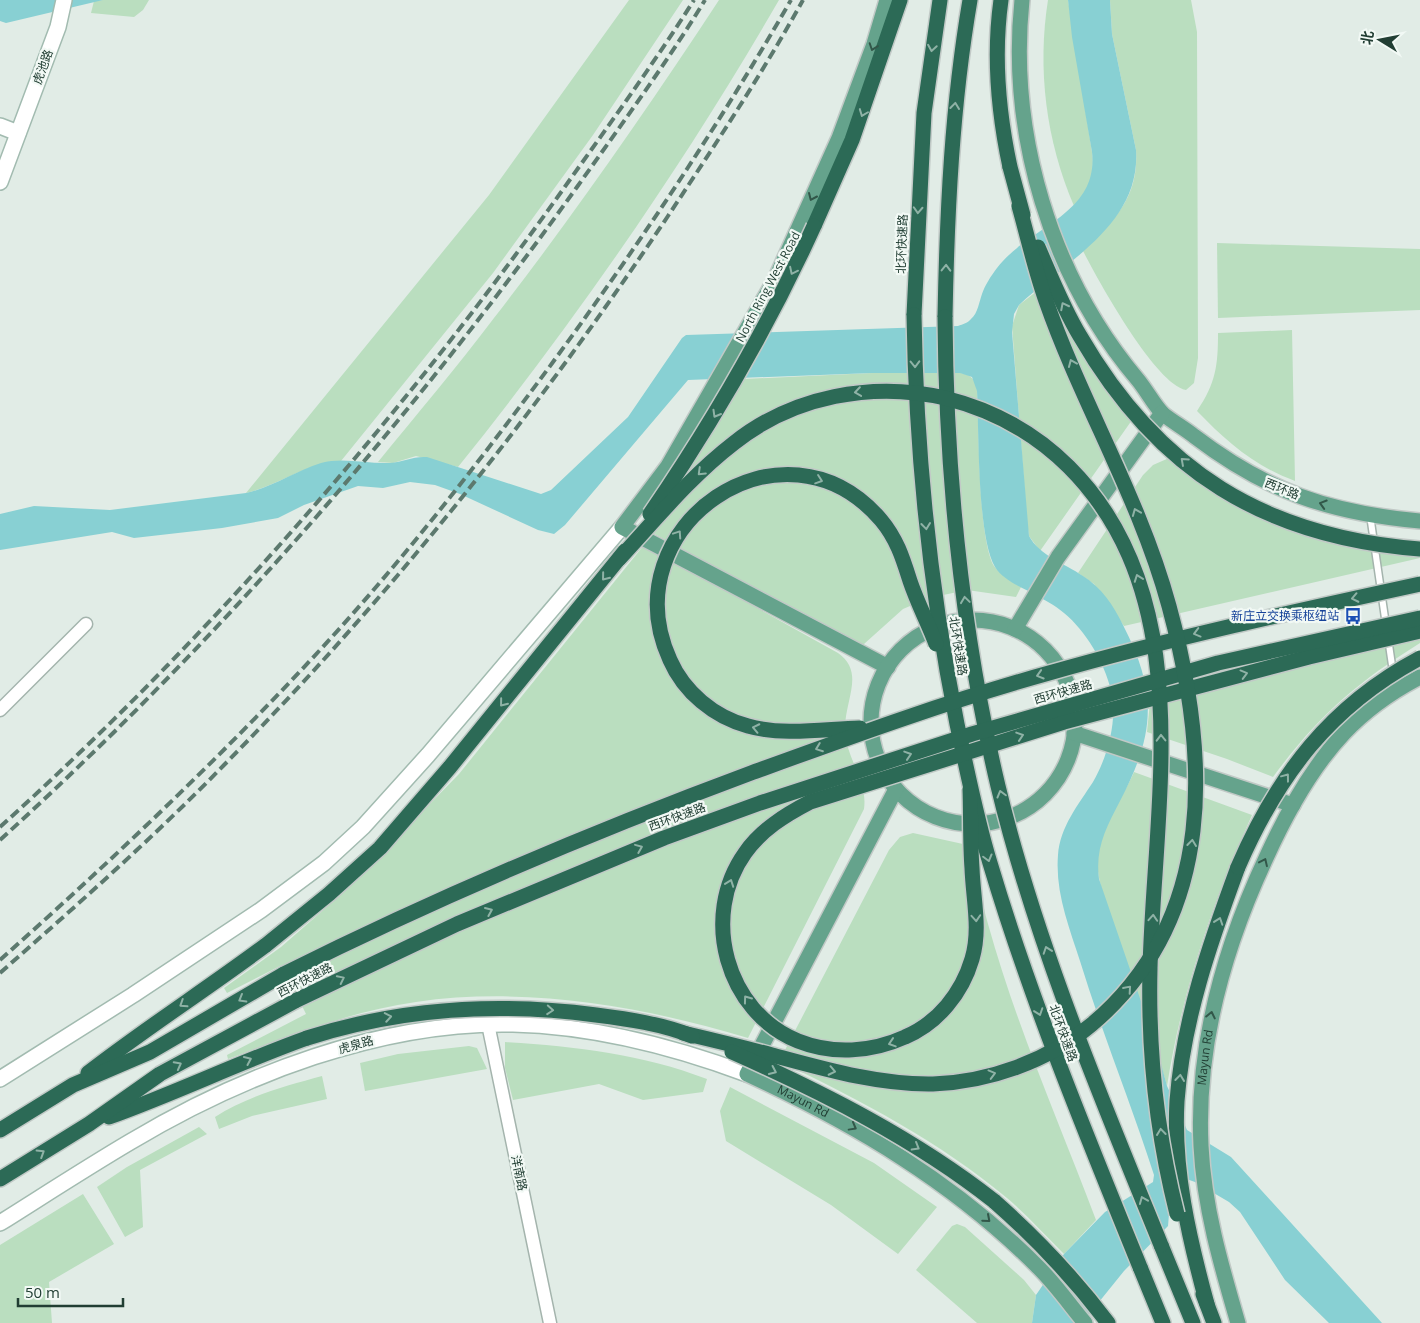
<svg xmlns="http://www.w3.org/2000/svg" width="1420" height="1323" font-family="'Open Sans','Noto Sans SC',sans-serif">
	<rect width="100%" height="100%" fill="#e1ece6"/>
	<g fill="#badebf">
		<path d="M103,0h46l-6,10 -9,7 -43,-4 3,-12z"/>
		<path d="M629,0h54l-90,135 -100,138 -152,188c-34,2 -62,24 -95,32l243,-298z"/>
		<path d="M719,0h60c-95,164 -202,319 -321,467l-42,-11 -23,7 -15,-1c39,-48 79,-95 116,-144 80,-103 154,-210 225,-318z"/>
		<path d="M1048,0h20l24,152c3,21 -2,39 -18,54 -28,-65 -37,-137 -26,-206z"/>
		<path d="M1110,0h81l6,32 1,326 -4,25 -8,7c-31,-6 -88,-110 -103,-139 31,-31 56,-53 53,-101l-24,-116z"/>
		<path d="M1217,243l203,6v61l-202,8z"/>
		<path d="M1046,284l30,61 56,75 -92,131 -11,-15 -2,-14 -15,-196 7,-21z"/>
		<path d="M1292,330l3,151c-41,-15 -69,-40 -98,-70 19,-28 21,-46 21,-78z"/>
		<path d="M872,373h89c10,2 15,7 16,17 2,37 1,149 17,176 7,9 17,15 27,21l-5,10 -49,-7 -38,8 -26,11 -39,35 -6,1 -207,-113 93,-153z"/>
		<path d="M1169,458l73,48 178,48v4l-296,68 -30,-42 -16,-11 65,-98 10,-10z"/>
		<path d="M644,545l194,108c28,20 6,47 7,78 1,27 23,50 19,78l-116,229c-106,-32 -222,-52 -332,-36 -65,9 -127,34 -188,57l-1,-4 79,-41 -24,-49 -55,28 -3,-5 57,-41 63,-55 115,-118z"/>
		<path d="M1420,634v9c-64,40 -102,73 -147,134l-46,-18 -80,-27 3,-30z"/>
		<path d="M1134,772l118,43c-40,88 -70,176 -85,271 -14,-53 -35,-105 -52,-158 -8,-25 -21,-51 -17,-77 5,-28 25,-54 36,-79z"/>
		<path d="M913,833l59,13 2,4c4,24 7,50 14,74 28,101 71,198 108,296l-32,34c-19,-19 -37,-39 -57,-56 -67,-56 -145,-97 -222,-134v-14l104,-200 11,-13z"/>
		<path d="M505,1042c69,4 137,12 202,37l-4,13 -60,8 -44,-16 -86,16 -8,-32z"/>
		<path d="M469,1046l8,2 10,21 -122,22 -5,-28 38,-9z"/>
		<path d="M322,1076l5,23 -75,17 -33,13 -4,-12c32,-21 71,-31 107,-41z"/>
		<path d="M730,1087l144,76 63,44 -39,47 -67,-49 -105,-64 -6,-30z"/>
		<path d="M199,1127l8,7 -67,36 3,57 -18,10 -28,-50 30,-20z"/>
		<path d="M83,1194l31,50 -65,38 3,41h-52v-78z"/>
		<path d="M957,1224l8,3 59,53 12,15 -4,28h-55l-61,-53 36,-44z"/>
	</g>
	<g fill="#88d0d3">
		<path d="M0,0h103l-97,23 -6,-2z"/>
		<path d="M1068,0h42l2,34 24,116c5,74 -70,111 -117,155l-5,9 -2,18 17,204c11,20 35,27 54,40 18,11 31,30 40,49 35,68 32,109 -3,176 -14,27 -25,47 -21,78l57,166 11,41 20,44 44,27 151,166h-53l-44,-43 -45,-68 -11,-10 -34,-20 -34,-12 8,44 -1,12 -44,45 -42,52h-50l4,-28 28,-41 41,-42 48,-30 1,-7c-23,-72 -52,-142 -74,-214 -11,-34 -25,-69 -22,-106 2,-28 20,-50 35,-73 15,-26 25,-63 18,-92 -7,-28 -25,-59 -47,-77 -9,-8 -20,-13 -30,-19 -13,-7 -31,-14 -39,-27 -18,-30 -16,-137 -18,-176l-5,-14 -12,-4h-88l-184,7 -123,145 -11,9 -16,-4 -78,-36 -25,-9 -25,-3 -27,6 -25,-2 -54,19 -26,13 -56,10 -88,10 -22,-6 -112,18v-36l34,-8 76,4 136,-17c27,-6 49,-22 75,-30 22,-6 46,1 69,0 13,-1 23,-7 37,-6l114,37 10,-4 77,-73 54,-79 4,-3 272,-9c5,-2 10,-3 13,-7 7,-6 8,-17 11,-25 3,-9 9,-18 15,-26 32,-42 102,-53 95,-116l-20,-115z"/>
	</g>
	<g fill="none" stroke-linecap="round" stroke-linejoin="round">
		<g stroke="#a4b4ad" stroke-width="9">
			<g id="lane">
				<path d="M1370,515l16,110"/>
				<path d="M1388,638l5,34"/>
			</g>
		</g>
		<g stroke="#a4b4ad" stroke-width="15">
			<g id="street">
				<path d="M0,710l86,-86"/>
				<path d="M488,1024l62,299"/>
			</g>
		</g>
		<g stroke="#a2bbb0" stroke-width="18">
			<g id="secondary">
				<path d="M0,126l18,7"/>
				<path d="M0,182l58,-155 6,-27"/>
				<path d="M0,1079l133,-84 128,-85 63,-47 39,-36 65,-72 194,-228"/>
				<path d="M0,1223c43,-27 86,-55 130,-81 112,-67 251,-121 383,-118 81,2 159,22 234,50"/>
			</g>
		</g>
		<g stroke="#c1c9c6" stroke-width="18">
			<g id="primary">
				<path d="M887,0l-13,44 -35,94 -64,142 -107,186 -46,61 266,140"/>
				<path d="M1022,0c-14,134 29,277 116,380 9,11 16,25 25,34 10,8 21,14 31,22 72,55 135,77 226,85"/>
				<circle cx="973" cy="722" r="102"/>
				<path d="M1015,629l43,-72 104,-144"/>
				<path d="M1074,733l219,72"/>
				<path id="s1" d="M896,789l-149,285c108,50 208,109 292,194 17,17 31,37 46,55"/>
				<path id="s2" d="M1238,1323c-17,-58 -34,-116 -37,-177 -5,-101 23,-198 65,-288 20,-44 45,-90 78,-125 21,-22 49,-42 76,-56"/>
			</g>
		</g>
		<g stroke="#c1c9c6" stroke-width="18">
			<g id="highway">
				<path d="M1001,0c-8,57 -3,111 9,167"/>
				<path d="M814,226l38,-86 48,-140"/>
				<path d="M914,315l10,-202 16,-113"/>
				<path d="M945,317c2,-106 7,-212 25,-317"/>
				<path d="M88,1073c58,-45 119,-84 178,-128"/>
				<path d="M109,1117c67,-24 131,-55 198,-79"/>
				<path d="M0,1130l73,-45 77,-33 134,-78"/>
				<path d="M0,1179l89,-55 71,-50 137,-74"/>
				<path d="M994,1201c42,37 80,77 114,122"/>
				<path d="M1161,1245l32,78"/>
				<path d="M1140,1267l23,56"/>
				<path d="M1203,1294l11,29"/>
				<path d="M1207,1304c-18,-66 -34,-134 -30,-203 6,-81 33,-158 61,-234"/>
			</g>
		</g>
		<use href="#lane" stroke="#fff" stroke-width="6"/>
		<use href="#street" stroke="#fff" stroke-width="12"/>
		<use href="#secondary" stroke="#fff" stroke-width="15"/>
		<use href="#primary" stroke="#65a38c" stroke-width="15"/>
		<use href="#highway" stroke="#2c6a56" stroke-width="15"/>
		<g stroke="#5c796e" stroke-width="4" stroke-dasharray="10 5" stroke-linecap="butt">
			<path d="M0,827c211,-191 399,-407 564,-639 44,-62 89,-123 130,-188"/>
			<path d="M0,840c216,-196 408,-417 577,-653 44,-62 89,-123 128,-187"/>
			<path d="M0,960c111,-99 219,-201 320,-310 84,-91 160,-189 233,-288 85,-116 166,-237 238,-362"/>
			<path d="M0,973c76,-67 153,-135 224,-208 166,-168 313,-353 444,-549 47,-71 94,-142 135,-216"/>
		</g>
		<g stroke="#c1c9c6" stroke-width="18" stroke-linecap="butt">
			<g id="highway-bridge">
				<path d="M1010,167l13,48"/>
				<path d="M1038,247c13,30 25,61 42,89 78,135 185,201 340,213"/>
				<path d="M914,315c2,138 16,274 43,409 10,46 19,93 33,139 41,138 96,271 150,404"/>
				<path d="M945,317c1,157 17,317 53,469 38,158 102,309 163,459"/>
				<path d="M650,514c63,-92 118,-187 164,-288"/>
				<path d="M619,559c37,-40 72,-83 115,-116 59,-47 139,-62 211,-45 48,12 89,34 124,69 131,131 85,335 81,501 -2,82 7,167 27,246"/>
				<path d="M860,728c-36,1 -76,8 -112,-2 -34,-9 -64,-34 -78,-66 -61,-134 114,-254 211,-140 16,19 22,39 29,61 7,21 18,42 26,63"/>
				<path d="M970,789c1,26 0,53 2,79 1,31 9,61 0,91 -10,34 -34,64 -67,78 -33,15 -72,18 -107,4 -72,-29 -98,-125 -53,-188 16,-23 40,-38 65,-51l254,-80 245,-65 111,-26"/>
				<path d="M1238,867c40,-92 92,-161 182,-209"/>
				<path d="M266,945l63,-51 51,-46 70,-81 175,-216"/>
				<path d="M284,974c152,-76 308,-142 467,-201 99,-36 197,-72 298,-100 123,-35 247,-62 371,-89"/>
				<path d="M297,1000l160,-76 207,-86 96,-35 212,-69 246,-71 202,-45"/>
				<path d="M683,1033c30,7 59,14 89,22 52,14 107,30 161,29 56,-2 115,-23 158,-59 128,-107 118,-272 78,-419 -29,-107 -87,-202 -123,-305 -11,-31 -18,-63 -27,-95"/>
				<path d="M307,1038c94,-30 191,-36 289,-23 32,4 66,9 96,21"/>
				<path d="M732,1052c92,41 183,87 262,149"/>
			</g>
		</g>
		<use href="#highway-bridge" stroke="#2c6a56" stroke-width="15"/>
	</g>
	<defs><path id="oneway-chevron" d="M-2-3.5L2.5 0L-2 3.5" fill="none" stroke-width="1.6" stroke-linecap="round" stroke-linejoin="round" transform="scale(1.25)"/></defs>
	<g stroke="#325749">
		<use href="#oneway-chevron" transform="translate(873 47) rotate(109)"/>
		<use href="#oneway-chevron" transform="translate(812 197) rotate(114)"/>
		<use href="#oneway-chevron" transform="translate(1323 504) rotate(-163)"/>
		<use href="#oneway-chevron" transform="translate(1264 862) rotate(-65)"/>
		<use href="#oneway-chevron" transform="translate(1211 1015) rotate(-78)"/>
		<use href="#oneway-chevron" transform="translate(853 1127) rotate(29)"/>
		<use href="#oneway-chevron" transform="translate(987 1219) rotate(41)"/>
	</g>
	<g stroke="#8fb2a6">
		<use href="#oneway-chevron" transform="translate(932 48) rotate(99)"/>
		<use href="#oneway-chevron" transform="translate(955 106) rotate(-83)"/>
		<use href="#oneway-chevron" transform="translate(863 113) rotate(111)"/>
		<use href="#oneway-chevron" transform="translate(918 210) rotate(93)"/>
		<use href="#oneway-chevron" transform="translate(946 268) rotate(-89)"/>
		<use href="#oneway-chevron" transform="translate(793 271) rotate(116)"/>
		<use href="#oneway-chevron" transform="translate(1064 306) rotate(-117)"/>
		<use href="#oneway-chevron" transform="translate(1072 363) rotate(-113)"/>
		<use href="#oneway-chevron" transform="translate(915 364) rotate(89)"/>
		<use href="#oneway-chevron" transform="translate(858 392) rotate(172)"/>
		<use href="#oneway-chevron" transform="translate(716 414) rotate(120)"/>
		<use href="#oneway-chevron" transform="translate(1184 461) rotate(-138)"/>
		<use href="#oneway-chevron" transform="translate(701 472) rotate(136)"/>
		<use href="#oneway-chevron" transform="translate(819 480) rotate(19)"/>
		<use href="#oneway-chevron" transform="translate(1136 512) rotate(-112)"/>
		<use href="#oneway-chevron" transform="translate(926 526) rotate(83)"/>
		<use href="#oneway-chevron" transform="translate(678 534) rotate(-56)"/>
		<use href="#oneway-chevron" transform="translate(605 577) rotate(129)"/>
		<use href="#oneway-chevron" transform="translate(1138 578) rotate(-110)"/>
		<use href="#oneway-chevron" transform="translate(1355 598) rotate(168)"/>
		<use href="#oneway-chevron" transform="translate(965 600) rotate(-98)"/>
		<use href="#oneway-chevron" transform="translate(1197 633) rotate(165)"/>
		<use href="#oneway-chevron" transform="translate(1244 674) rotate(-15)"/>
		<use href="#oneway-chevron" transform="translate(1040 675) rotate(163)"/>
		<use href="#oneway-chevron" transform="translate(503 703) rotate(129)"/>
		<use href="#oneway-chevron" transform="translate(756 728) rotate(-168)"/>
		<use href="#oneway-chevron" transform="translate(1020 736) rotate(-18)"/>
		<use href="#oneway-chevron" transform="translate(1161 738) rotate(-91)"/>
		<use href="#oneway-chevron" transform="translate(819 748) rotate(159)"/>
		<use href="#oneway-chevron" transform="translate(908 755) rotate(-18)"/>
		<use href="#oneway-chevron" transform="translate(1286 777) rotate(-53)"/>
		<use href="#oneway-chevron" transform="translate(1001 794) rotate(-105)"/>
		<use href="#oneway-chevron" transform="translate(1192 843) rotate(-83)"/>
		<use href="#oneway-chevron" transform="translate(639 848) rotate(-22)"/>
		<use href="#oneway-chevron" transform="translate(988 858) rotate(75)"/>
		<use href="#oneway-chevron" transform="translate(730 883) rotate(-70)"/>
		<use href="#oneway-chevron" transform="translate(489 911) rotate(-23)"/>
		<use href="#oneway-chevron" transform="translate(976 918) rotate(86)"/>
		<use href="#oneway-chevron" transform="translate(1153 918) rotate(-86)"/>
		<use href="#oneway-chevron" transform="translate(1219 921) rotate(-71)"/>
		<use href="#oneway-chevron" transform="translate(1047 950) rotate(-109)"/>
		<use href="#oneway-chevron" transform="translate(341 979) rotate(-26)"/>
		<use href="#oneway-chevron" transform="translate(1128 989) rotate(-49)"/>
		<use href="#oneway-chevron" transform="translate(242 999) rotate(150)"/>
		<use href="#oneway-chevron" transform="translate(747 999) rotate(-126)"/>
		<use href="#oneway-chevron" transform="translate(183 1004) rotate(147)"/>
		<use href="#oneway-chevron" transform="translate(550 1010) rotate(4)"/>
		<use href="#oneway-chevron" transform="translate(1039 1012) rotate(71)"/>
		<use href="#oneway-chevron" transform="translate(388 1017) rotate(-10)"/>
		<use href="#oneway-chevron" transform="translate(892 1043) rotate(162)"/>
		<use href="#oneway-chevron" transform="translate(248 1060) rotate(-24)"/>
		<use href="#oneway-chevron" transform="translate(178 1065) rotate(-28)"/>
		<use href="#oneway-chevron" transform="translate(773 1071) rotate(25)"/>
		<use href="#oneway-chevron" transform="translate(832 1071) rotate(12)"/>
		<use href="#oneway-chevron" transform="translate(992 1074) rotate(-15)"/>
		<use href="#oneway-chevron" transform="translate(1180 1078) rotate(-83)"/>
		<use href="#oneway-chevron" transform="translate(1161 1132) rotate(-97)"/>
		<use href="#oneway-chevron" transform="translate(916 1147) rotate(30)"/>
		<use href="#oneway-chevron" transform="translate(41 1153) rotate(-32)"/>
		<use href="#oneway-chevron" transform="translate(1143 1200) rotate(-112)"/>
	</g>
	<defs>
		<g id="bus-bare" transform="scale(1.35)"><path d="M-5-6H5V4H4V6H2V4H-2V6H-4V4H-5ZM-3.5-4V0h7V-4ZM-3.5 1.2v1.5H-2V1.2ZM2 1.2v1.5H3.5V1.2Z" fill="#1a4fb4" stroke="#f2f9f5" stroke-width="2.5" paint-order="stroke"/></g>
	</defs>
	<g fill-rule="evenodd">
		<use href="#bus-bare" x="1353" y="616"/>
	</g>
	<g text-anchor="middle" stroke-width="4.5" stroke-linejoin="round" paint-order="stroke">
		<g font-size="12" fill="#213e33" stroke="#f2f9f5">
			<text transform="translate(43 67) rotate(-70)" y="4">虎池路</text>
			<text transform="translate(902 244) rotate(-88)" y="4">北环快速路</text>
			<text transform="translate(768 287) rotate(-62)" y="4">North Ring West Road</text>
			<text transform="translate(1282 489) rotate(22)" y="4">西环路</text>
			<text transform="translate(958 646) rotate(81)" y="4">北环快速路</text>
			<text transform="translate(1063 692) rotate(-16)" y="4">西环快速路</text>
			<text transform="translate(677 817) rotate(-20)" y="4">西环快速路</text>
			<text transform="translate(305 980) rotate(-27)" y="4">西环快速路</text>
			<text transform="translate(1063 1033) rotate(70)" y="4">北环快速路</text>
			<text transform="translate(356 1045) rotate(-16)" y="4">虎泉路</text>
			<text dy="4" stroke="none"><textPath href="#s2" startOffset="270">Mayun Rd</textPath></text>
			<text dy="4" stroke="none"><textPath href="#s1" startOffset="384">Mayun Rd</textPath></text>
			<text transform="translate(519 1173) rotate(78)" y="4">洋南路</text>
		</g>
		<g font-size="12" fill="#164399" stroke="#f2f9f5" text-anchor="end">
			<text x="1339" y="620">新庄立交换乘枢纽站</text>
		</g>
	</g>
	<g transform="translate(1380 40) rotate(280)" stroke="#f2f9f5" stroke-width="4" paint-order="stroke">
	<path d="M0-4L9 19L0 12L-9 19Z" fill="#213e33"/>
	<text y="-8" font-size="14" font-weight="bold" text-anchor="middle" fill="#213e33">北</text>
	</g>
	<path d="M18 1298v8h105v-8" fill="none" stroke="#213e33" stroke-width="2.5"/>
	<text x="25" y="1298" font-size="15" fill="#213e33" stroke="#f2f9f5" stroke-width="4" paint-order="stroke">50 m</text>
</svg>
